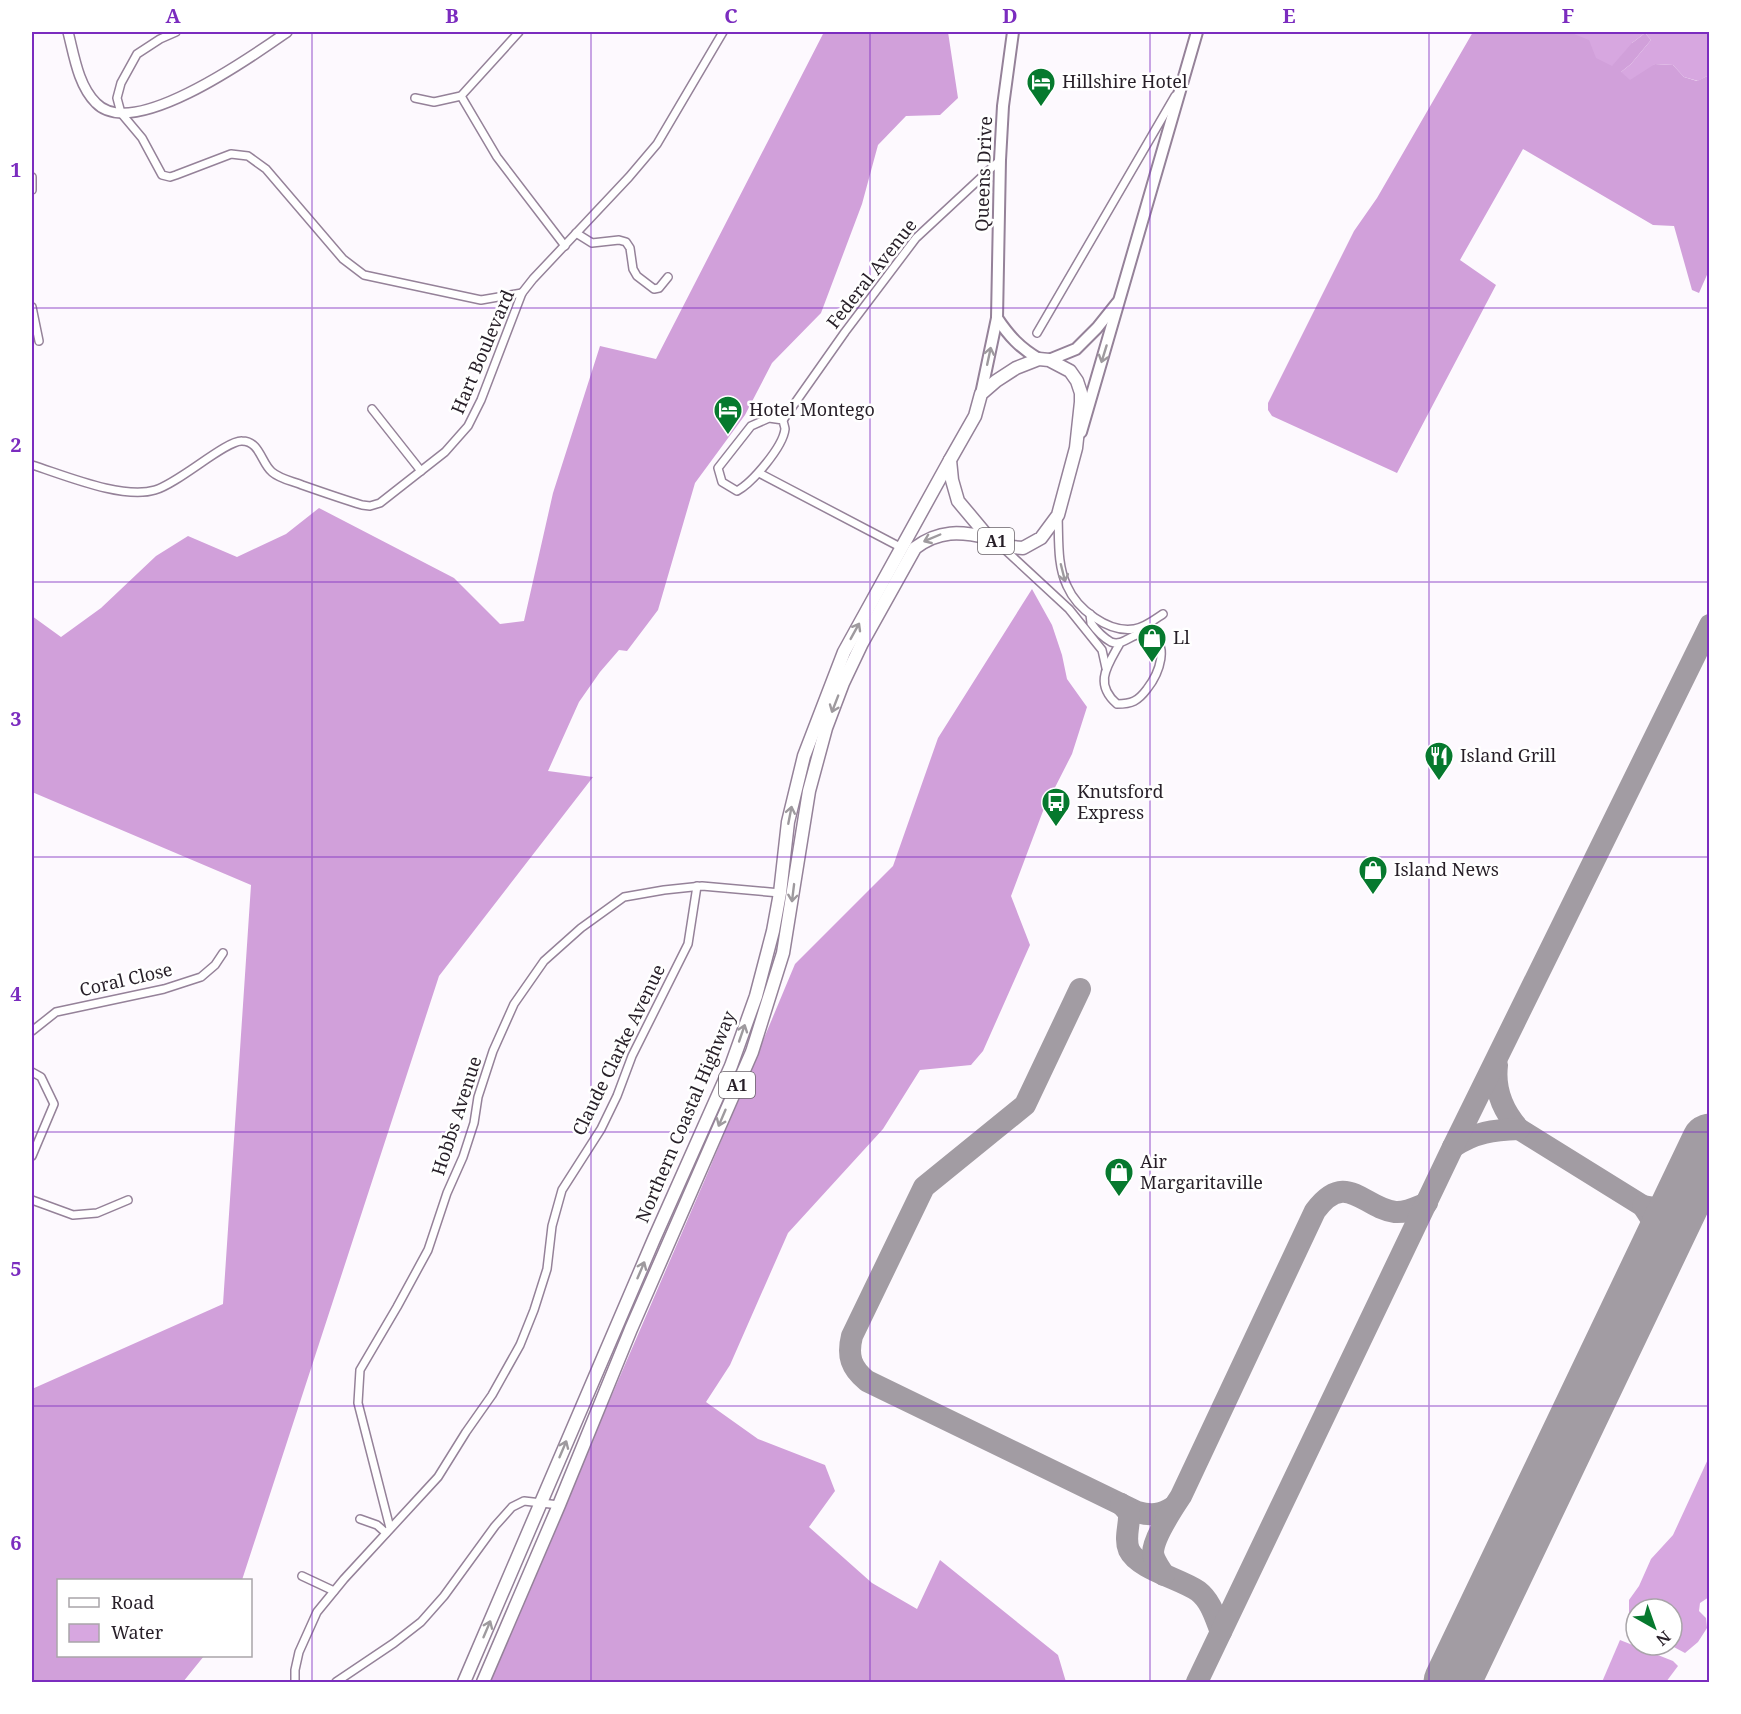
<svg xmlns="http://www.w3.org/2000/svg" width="1741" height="1714" font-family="'Noto Serif',serif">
	<rect width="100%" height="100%" fill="#fdf9fe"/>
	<g fill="#d1a0da">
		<path d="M824,32h124l10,66 -18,17 -34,1 -28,29 -16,59 -41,109 -49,50 -27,52 -50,68 -37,127 -31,41 -8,-1 -19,22 -21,30 -31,69 45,6 -154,199 -197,604h-184v76h146l-21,26h-151v-293l191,-85 28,-419 -219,-93v-176l29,21 40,-29 55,-52 32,-20 49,21 49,-23 33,-26 135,70 46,46 24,-3 29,-128 47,-147 56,13z"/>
		<path d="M1473,32h99l60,11 13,-10 6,7 -20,24 -10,8 34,-8 18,1 11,12 13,4 12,-6 1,193 -11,25 -7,-3 -18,-64 -21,-1 -130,-76 -63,111 36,25 -99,188 -125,-57 -4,-6v-7l86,-172 23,-33z"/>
		<path d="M1032,589l20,36 10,30 5,24 20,28 -15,47 -29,57 -32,85 19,49 -47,106 -12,14 -51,5 -37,59 -95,104 -58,132 -24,37 52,37 67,26 10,26 -26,36 63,56 45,26 23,-49 118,95 8,27h-578l218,-505 89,-213 98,-98 45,-128z"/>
	</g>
	<g fill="#d7a7e0">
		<path d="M1569,32h140v43l-11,6 -14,-4 -11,-12 -18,-1 -25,16 -9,-8 10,-8 20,-24 -6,-7 -13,10 -20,23 -16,-8 -7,-18z"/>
		<path d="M1709,1457v140l-9,6 -1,8 7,7 1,10 -9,14 -13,11 -15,-8h2v-36h-36v18l-7,-4v-23l10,-14 12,-27 22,-24z"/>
		<path d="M1620,1640l53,21 5,5 -12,16h-64z"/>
	</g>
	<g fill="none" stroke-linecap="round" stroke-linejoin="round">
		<g stroke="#a29ca3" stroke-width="22">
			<path d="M1080,989l-55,116 -101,82 -72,149c-5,20 -1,32 15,45l270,131c15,4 23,3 36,-5"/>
			<path d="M1497,1065c-3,25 6,46 22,64l124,77 13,20 3,21"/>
			<path d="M1453,1147c22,-15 41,-17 66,-18"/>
			<path d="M1643,1206l18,3 23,-13"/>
			<path d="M1121,1504l8,9c1,12 -5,25 0,37 9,19 52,29 69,41 13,10 17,26 23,41"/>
			<path d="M1164,1575c-4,-7 -10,-14 -11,-22 0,-14 20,-45 28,-57l134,-285c31,-42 48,-3 80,1 11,1 22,-5 32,-9"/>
			<path d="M1197,1682l256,-535 257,-522"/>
		</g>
		<path stroke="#a29ca3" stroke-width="57" d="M1452,1682l258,-540"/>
		<g stroke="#958299" stroke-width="10">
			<g id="minor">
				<path d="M176,32l-16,7 -23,15 -16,29 -4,15 4,15 21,25 20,37 8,2 6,-2 55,-21 17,2 18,13 77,90 21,16 117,25 41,-7"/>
				<path d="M461,96l36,61 68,89"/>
				<path d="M415,98l19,4 27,-6 58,-64"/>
				<path d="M32,177v13"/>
				<path d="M576,233l16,10 27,-3 7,2 4,6 3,21 4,7 17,13 5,-1 9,-11"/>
				<path d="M32,307l7,34"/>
				<path d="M1037,333l138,-237"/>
				<path d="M372,409l49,62"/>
				<path d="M769,418l14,2c0,2 2,7 2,9 -2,18 -33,54 -48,62l-15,-9 -4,-14 33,-42z"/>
				<path d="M783,420l62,-88 71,-94 84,-78"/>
				<path d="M32,465c32,10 91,35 123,25 24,-7 71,-50 87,-49 18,0 19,22 30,31 8,7 20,9 30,13 20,7 40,14 60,20l8,1 10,-3 65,-51 23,-26 13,-26 41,-107 11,-14 96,-102 28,-33 66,-112"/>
				<path d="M759,473l143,75"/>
				<path d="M1058,517c1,23 -1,48 9,69 10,23 41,47 67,43 10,-1 20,-9 29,-15"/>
				<path d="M1001,546l68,63 33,41 4,18"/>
				<path d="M1090,614l1,9c5,7 13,15 20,19 13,5 22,-11 35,-8 27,7 12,41 1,55 -9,12 -15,15 -30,15 -24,-21 -9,-39 3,-61"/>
				<path d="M32,1031l24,-19 108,-23 37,-12 14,-12 8,-12"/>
				<path d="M32,1072l9,5 13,27 -22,52"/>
				<path d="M32,1200l41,15 24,-2 31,-13"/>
				<path d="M360,1519l17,6 9,8"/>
				<path d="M390,1528l-32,-125 2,-33 37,-63 31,-57 19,-57 16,-36 11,-34 4,-26 15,-46 21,-47 30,-43 37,-33 43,-31 40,-7 38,-4 78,7"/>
				<path d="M302,1576l32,15"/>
				<path d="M295,1682v-12l4,-18 18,-40 27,-33 94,-102 28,-45 26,-37 28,-50 14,-35 13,-41 5,-43 10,-36 39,-61 16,-33 15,-40 56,-112 9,-58"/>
				<path d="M336,1682l58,-39 27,-21 23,-26 51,-70 17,-19 12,-6 35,4"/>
			</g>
		</g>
		<g stroke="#958299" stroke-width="12">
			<path id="tertiary" d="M68,32c6,23 10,53 28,71 37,39 158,-48 191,-71"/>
		</g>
		<g stroke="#958299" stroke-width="14">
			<g id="secondary">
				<path d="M1049,360l27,-11 21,-21 20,-25"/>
				<path d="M1081,432l116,-400"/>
			</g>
		</g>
		<g stroke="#958299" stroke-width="14">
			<g id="primary">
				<path d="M997,318c12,18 23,30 42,41"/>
				<path d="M981,394l16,-76 3,-158 3,-54 10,-74"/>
			</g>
		</g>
		<g stroke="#958299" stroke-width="15">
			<g id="trunk">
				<path d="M1039,359l10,1 21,11 7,10 4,12v9l-5,46 -18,67 -17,23 -18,10 -12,-1 -22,-9 -31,-37 -6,-21 -2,-20 25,-44 6,-22 15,-13 20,-13z"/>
				<path d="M464,1682l190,-443 77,-173 25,-70 17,-65 7,-38 8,-71 16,-66 40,-104 106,-192"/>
				<path d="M483,1682l76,-177 72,-176 121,-277 31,-99 26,-162 17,-63 17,-45 19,-40 53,-95c24,-18 45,-17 74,-10"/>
			</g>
		</g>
		<use href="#minor" stroke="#fff" stroke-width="7"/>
		<use href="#tertiary" stroke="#fff" stroke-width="9"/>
		<use href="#secondary" stroke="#fff" stroke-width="10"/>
		<use href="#primary" stroke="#fff" stroke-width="10"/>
		<use href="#trunk" stroke="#fff" stroke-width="12"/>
	</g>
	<defs><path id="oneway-shaft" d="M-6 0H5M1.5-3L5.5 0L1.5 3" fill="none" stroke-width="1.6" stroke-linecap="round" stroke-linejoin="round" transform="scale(1.5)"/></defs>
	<g stroke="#9e9a9e">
		<use href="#oneway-shaft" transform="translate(1104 354) rotate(107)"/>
		<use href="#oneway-shaft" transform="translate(989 356) rotate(-78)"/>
		<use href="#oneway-shaft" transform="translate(932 538) rotate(157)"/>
		<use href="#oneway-shaft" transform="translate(1063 573) rotate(76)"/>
		<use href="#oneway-shaft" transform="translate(855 631) rotate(-61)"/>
		<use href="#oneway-shaft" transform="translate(835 704) rotate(111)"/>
		<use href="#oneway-shaft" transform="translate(790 815) rotate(-79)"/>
		<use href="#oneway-shaft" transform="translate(793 893) rotate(97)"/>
		<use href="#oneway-shaft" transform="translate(742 1033) rotate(-71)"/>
		<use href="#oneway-shaft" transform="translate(722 1118) rotate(113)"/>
		<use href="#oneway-shaft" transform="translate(641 1270) rotate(-67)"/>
		<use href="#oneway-shaft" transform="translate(563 1449) rotate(-67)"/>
		<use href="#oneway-shaft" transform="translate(487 1629) rotate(-67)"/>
	</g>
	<path fill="none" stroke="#7b2cbf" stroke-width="1.5" stroke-opacity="0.55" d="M312,32v1650M591,32v1650M870,32v1650M1150,32v1650M1429,32v1650M32,308h1678M32,582h1678M32,857h1678M32,1132h1678M32,1406h1678"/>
	<defs>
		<g id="hotel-pin" transform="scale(1.5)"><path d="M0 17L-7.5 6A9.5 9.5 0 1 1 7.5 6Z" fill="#06792e" stroke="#fff"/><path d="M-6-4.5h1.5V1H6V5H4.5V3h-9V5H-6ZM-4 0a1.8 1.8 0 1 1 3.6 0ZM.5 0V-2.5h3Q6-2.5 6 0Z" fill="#fff"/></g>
		<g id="shop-pin" transform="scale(1.5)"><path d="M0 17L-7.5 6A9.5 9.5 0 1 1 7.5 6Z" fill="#06792e" stroke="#fff"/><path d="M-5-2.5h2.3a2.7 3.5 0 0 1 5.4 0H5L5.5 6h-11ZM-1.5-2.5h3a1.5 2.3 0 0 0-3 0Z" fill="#fff"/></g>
		<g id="restaurant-pin" transform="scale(1.5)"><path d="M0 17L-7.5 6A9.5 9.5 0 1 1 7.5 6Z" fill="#06792e" stroke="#fff"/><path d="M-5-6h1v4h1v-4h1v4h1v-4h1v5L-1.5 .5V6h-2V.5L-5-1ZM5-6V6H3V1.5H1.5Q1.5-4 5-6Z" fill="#fff"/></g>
		<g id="bus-pin" transform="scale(1.5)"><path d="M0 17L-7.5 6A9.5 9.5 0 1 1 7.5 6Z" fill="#06792e" stroke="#fff"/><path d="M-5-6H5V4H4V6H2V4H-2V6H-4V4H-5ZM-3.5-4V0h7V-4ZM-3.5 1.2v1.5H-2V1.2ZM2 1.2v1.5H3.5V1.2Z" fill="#fff"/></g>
	</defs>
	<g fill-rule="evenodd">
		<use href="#hotel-pin" x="1041" y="82"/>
		<use href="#hotel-pin" x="728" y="410"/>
		<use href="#shop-pin" x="1152" y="638"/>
		<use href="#restaurant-pin" x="1439" y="756"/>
		<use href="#bus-pin" x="1056" y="802"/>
		<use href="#shop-pin" x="1373" y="870"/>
		<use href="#shop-pin" x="1119" y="1172"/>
	</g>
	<g text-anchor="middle" stroke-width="5" stroke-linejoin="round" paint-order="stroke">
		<g fill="#fff" stroke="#686268" stroke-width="1.5">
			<rect x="978" y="528" width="36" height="26" rx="4.5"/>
			<rect x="719" y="1072" width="36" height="26" rx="4.5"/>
		</g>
		<g font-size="16" font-weight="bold" fill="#271f28">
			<text x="996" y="547">A1</text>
			<text x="737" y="1091">A1</text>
		</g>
		<g font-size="18" fill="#271f28" stroke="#fff" text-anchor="start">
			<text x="1062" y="88">Hillshire Hotel</text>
			<text x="749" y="416">Hotel Montego</text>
			<text x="1173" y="644">Ll</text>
			<text x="1460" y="762">Island Grill</text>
			<text x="1077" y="798">Knutsford<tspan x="1077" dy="21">Express</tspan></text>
			<text x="1394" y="876">Island News</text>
			<text x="1140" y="1168">Air<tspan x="1140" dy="21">Margaritaville</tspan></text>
		</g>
		<g font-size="18" fill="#271f28" stroke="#fff">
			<text transform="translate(984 174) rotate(-88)" y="6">Queens Drive</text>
			<text transform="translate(872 274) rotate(-52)" y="6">Federal Avenue</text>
			<text transform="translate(483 352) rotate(-67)" y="6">Hart Boulevard</text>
			<text transform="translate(126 980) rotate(-13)" y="6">Coral Close</text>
			<text transform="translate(619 1050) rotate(-64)" y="6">Claude Clarke Avenue</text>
			<text transform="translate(457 1116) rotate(-72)" y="6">Hobbs Avenue</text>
			<text transform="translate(686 1117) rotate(-67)" y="6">Northern Coastal Highway</text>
		</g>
	</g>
	<rect width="1741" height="1714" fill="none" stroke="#ffffff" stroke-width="66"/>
	<rect x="57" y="1579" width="195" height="78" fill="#ffffff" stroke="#a9a5a9" stroke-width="1.5"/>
	<rect x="69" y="1598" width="30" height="9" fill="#ffffff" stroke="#a9a5a9" stroke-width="1.5"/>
	<text x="111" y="1609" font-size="18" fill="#271f28">Road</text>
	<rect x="69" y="1624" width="30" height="18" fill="#d7a7e0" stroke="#a9a5a9" stroke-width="1.5"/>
	<text x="111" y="1639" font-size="18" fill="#271f28">Water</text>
	<g transform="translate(1654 1627) rotate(140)"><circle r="28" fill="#ffffff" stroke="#a9a5a9" stroke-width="1.5"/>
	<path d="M0-4.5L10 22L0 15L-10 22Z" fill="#06792e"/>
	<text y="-9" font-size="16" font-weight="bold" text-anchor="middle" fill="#271f28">N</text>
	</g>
	<rect x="33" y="33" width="1675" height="1648" fill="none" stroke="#7b2cbf" stroke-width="2"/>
	<g font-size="20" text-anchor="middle" font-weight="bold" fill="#7b2cbf">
		<text x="173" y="23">A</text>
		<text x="452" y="23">B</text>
		<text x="731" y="23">C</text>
		<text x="1010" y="23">D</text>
		<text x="1289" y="23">E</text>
		<text x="1568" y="23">F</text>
		<text x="16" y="177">1</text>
		<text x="16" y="452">2</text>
		<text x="16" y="726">3</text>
		<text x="16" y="1001">4</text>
		<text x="16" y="1276">5</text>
		<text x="16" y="1550">6</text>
	</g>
</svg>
